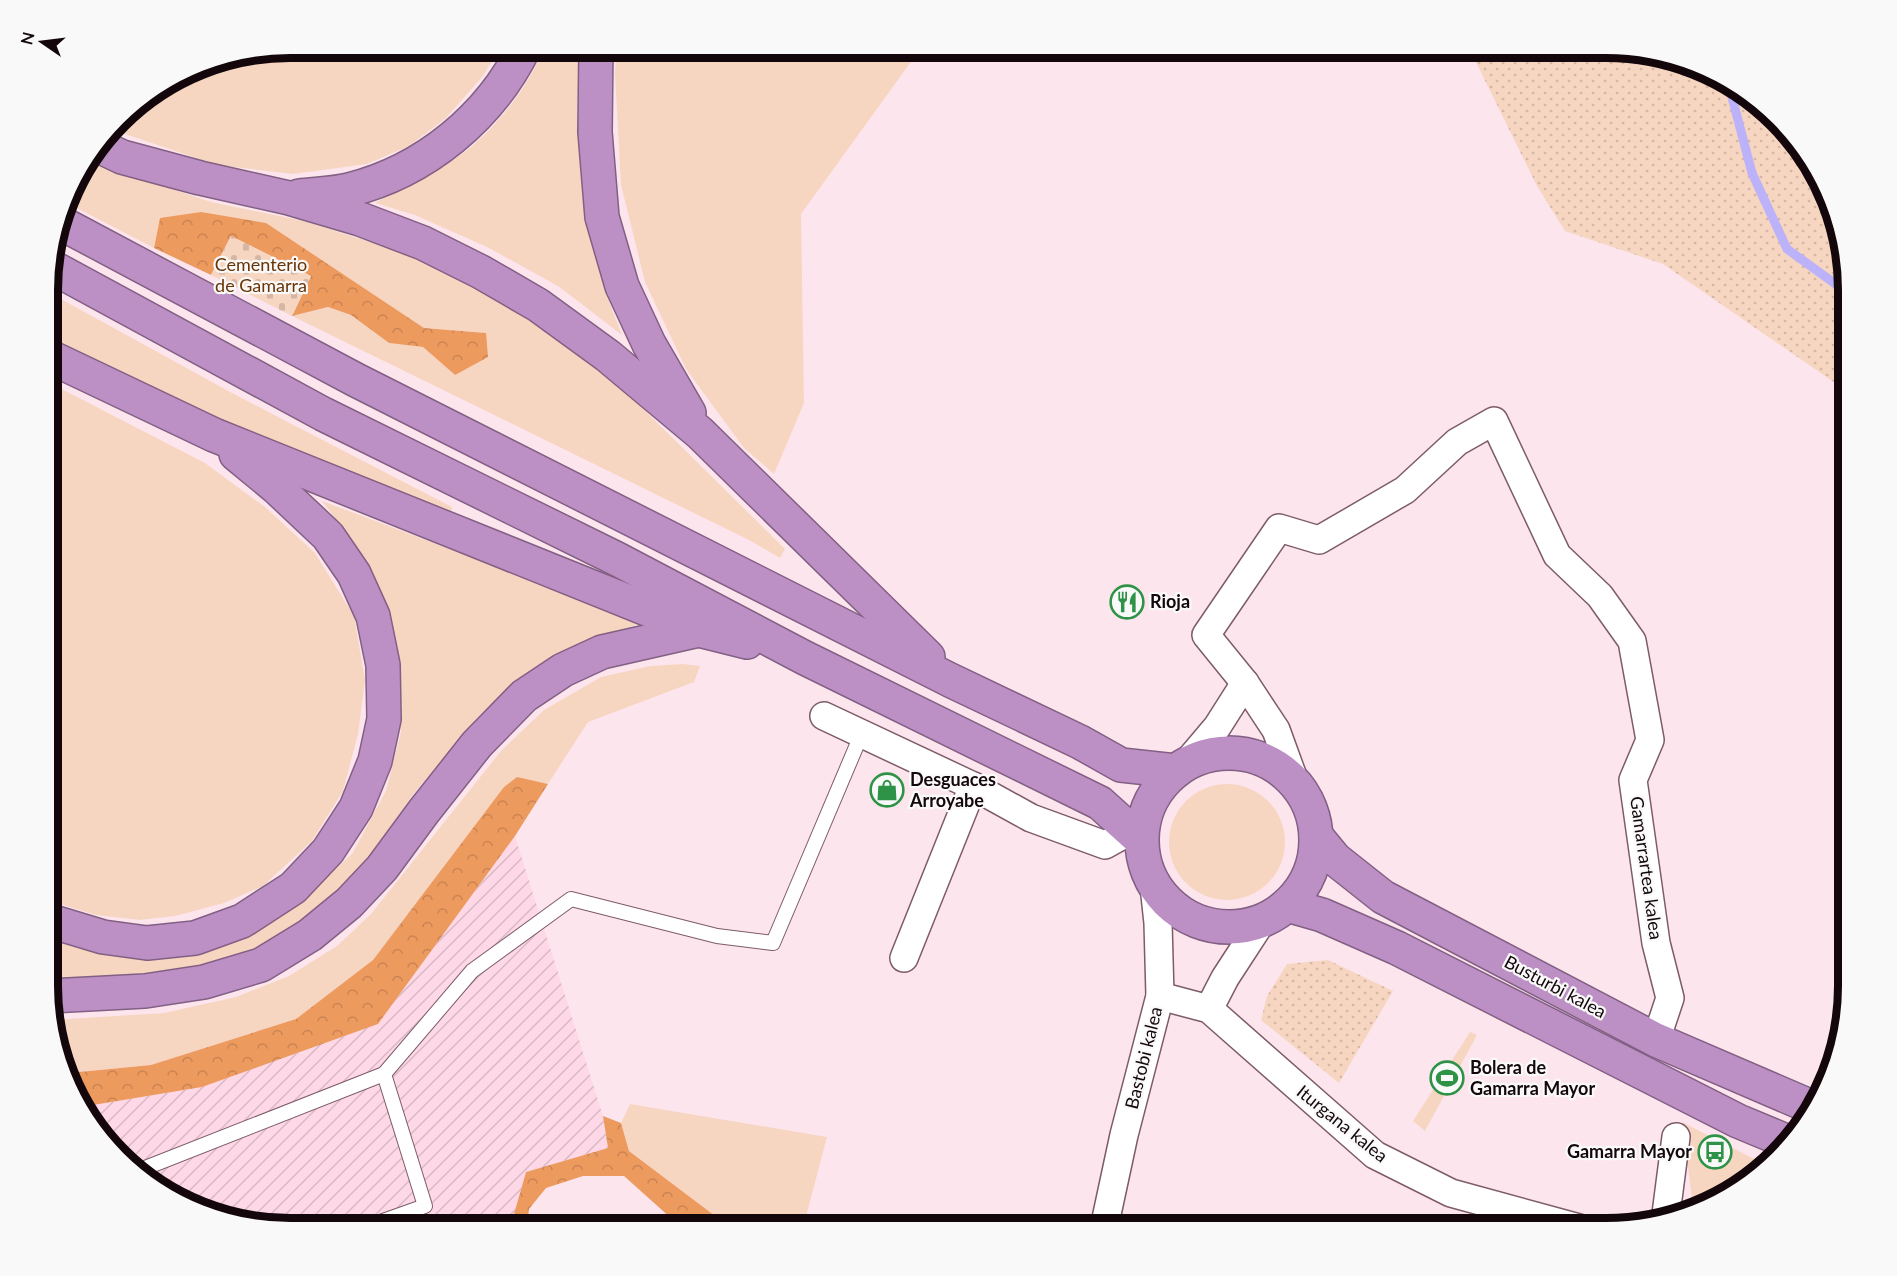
<svg xmlns="http://www.w3.org/2000/svg" width="1897" height="1276" font-family="Lato,sans-serif">
	<defs>
		<pattern id="industrial-furrows" width="10" height="10" patternUnits="userSpaceOnUse" patternTransform="scale(1.5)"><rect width="10" height="10" fill="#fed8e7"/><path d="M-1 1l2-2M0 10L10 0M9 11l2-2" fill="none" stroke="#d9b8c5"/></pattern>
		<pattern id="forest-crowns" width="20" height="18" patternUnits="userSpaceOnUse" patternTransform="scale(1.5)"><rect width="20" height="18" fill="#ed9a5f"/><path d="M2 6a3 3 0 1 1 6 0M12 15a3 3 0 1 1 6 0" fill="none" stroke="#ca8351"/></pattern>
		<pattern id="cemetery-stones" width="16" height="16" patternUnits="userSpaceOnUse" patternTransform="scale(1.5)"><rect width="16" height="16" fill="#f7d6c1"/><path d="M2 7V4a2 2 0 0 1 4 0v3zM10 15v-3a2 2 0 0 1 4 0v3z" fill="#d3b6a5"/></pattern>
		<pattern id="park-dots" width="8" height="8" patternUnits="userSpaceOnUse" patternTransform="scale(1.5)"><rect width="8" height="8" fill="#f7d6c1"/><path d="M2 2h.1M6 6h.1" fill="none" stroke="#d3b6a5" stroke-width="1.8" stroke-linecap="round"/></pattern>
	</defs>
	<rect width="100%" height="100%" fill="#fde5ee"/>
	<path fill="url(#industrial-furrows)" d="M515,836l88,280 5,32 -82,24 -16,56h-220l-77,-13 -58,-28 -74,-80 121,-20 176,-63z"/>
	<g fill="#f7d6c1">
		<path d="M290,48h210l-17,28 -37,42 -37,28 -42,18 -74,10 -76,-9 -104,-35 17,-22 68,-42z"/>
		<path d="M543,48h37l-3,63 5,77 10,55 17,59 13,33 -64,-49 -71,-39 -72,-32 -40,-12c27,-15 55,-28 81,-45 33,-21 75,-72 87,-110z"/>
		<path d="M616,48h305l-120,166 3,189 -30,71 -30,-26 -58,-79 -41,-87 -24,-97 -6,-110z"/>
		<path d="M91,160l36,14 84,28 93,19 82,26 59,21 83,46 89,69 168,166 -5,9 -31,-18 -457,-224 36,-9 23,8 38,28 34,4 32,28 31,-42 -62,-5 -158,-104 -106,-6 -6,30 -87,-45 6,-20z"/>
		<path d="M50,293l182,100 220,114 -1,6 -205,-81 -196,-90z"/>
		<path d="M50,383l155,80 60,44 50,46 39,63 11,64 -7,54 -15,57 -31,50 -49,45 -39,17 -49,13 -35,4 -44,-5 -46,-14z"/>
		<path d="M322,501l323,121 -85,30 -51,36 -31,29 -63,75 -54,76 -37,43 -44,31 -59,23 -50,9 -121,9v-45l56,16 50,1 72,-13 58,-28 66,-60 34,-63 15,-59 -2,-54 -11,-64 -20,-52z"/>
		<path d="M683,664l17,2 -6,16 -106,40 -40,62 -31,-6 -31,33 -113,149 -77,59 -145,46 -82,8 -18,-53 113,-7 72,-16 53,-21 48,-30 34,-32 130,-163 43,-41 57,-33 49,-11z"/>
		<circle cx="1227" cy="842" r="58"/>
		<path d="M1470,1032l7,3 -52,96 -12,-10z"/>
		<path d="M630,1104l197,33 -24,91h-72l-102,-77 -8,-28z"/>
		<path d="M1682,1122l80,41 -34,33 -35,10z"/>
	</g>
	<g fill="url(#forest-crowns)">
		<path d="M201,212l65,11 158,105 62,5 2,24 -33,18 -32,-28 -34,-4 -38,-28 -23,-8 -36,9 19,-40 -80,-40 -20,39 -57,-27 6,-30z"/>
		<path d="M517,777l31,7 -33,52 -137,188 -176,63 -121,20 -12,-34 82,-8 145,-46 77,-59 131,-173z"/>
		<path d="M603,1116l18,7 8,28 102,77h-49l-58,-52h-41l-37,12 -17,21 -2,19h-17l16,-56 82,-24z"/>
	</g>
	<path fill="url(#cemetery-stones)" d="M231,236l80,40 -19,40 -81,-41z"/>
	<g fill="url(#park-dots)">
		<path d="M1469,48h138l77,13 58,28 75,80 31,106v117l-185,-128 -98,-33 -28,-45z"/>
		<path d="M1328,960l65,31 -54,92 -78,-63 6,-24 20,-32z"/>
	</g>
	<g fill="none" stroke-linecap="round" stroke-linejoin="round">
		<path stroke="#bbb2f9" stroke-width="9" d="M1728,82l24,91 35,76 61,44"/>
		<g stroke="#7d5b69" stroke-width="16">
			<g id="lane">
				<path d="M140,1170l244,-96 88,-103 99,-72 146,37 56,7 89,-210"/>
				<path d="M363,1228l62,-22 -41,-132"/>
			</g>
		</g>
		<g stroke="#7d5b69" stroke-width="30">
			<g id="street">
				<path d="M824,716l149,70 58,32 74,27 27,-15"/>
				<path d="M1184,766l33,-39 28,-44"/>
				<path d="M1296,785l-20,-55 -31,-47 -39,-48 73,-107 40,12 86,-50 52,-48 37,-21 63,134 43,41 32,45 18,99 -17,40 23,163 14,55 -14,42"/>
				<path d="M904,958l69,-172"/>
				<path d="M1160,996l49,13 166,146 76,38 128,35"/>
				<path d="M1209,1009l16,-31 37,-57"/>
				<path d="M1666,1214l10,-77"/>
				<path d="M1104,1228l20,-93 36,-139 -2,-73 -4,-37"/>
			</g>
		</g>
		<g stroke="#826084" stroke-width="36">
			<g id="highway">
				<path d="M596,48l-1,84 7,85 20,69 27,58 40,69"/>
				<path d="M101,147l21,10 78,21 89,20 71,21 63,24 58,29 57,33 70,51 92,77 228,224"/>
				<path d="M299,196c16,-2 34,-2 50,-6 76,-19 141,-73 175,-142"/>
				<path d="M61,223l295,157 594,300 130,62 41,23 55,6"/>
				<path d="M50,266l273,148 294,145 188,99 295,145 41,37"/>
				<path d="M50,357l164,78 485,195 48,12"/>
				<circle cx="1229" cy="840" r="87"/>
				<path d="M1316,836l19,23 48,38 273,143 158,68"/>
				<path d="M1287,905l35,10 75,33 341,173 48,20"/>
				<path d="M50,921l53,16 44,6 48,-5 47,-17 51,-33 35,-37 28,-43 19,-47 9,-42 -1,-54 -10,-49 -19,-42 -26,-38 -52,-49 -40,-33"/>
				<path d="M50,996l95,-5 59,-9 57,-17 49,-30 39,-32 33,-35 42,-57 53,-67 47,-48 39,-26 39,-18 97,-22"/>
			</g>
		</g>
		<use href="#lane" stroke="#fff" stroke-width="14"/>
		<use href="#street" stroke="#fff" stroke-width="27"/>
		<use href="#highway" stroke="#bd90c5" stroke-width="33"/>
	</g>
	<defs>
		<g id="restaurant-ring" transform="scale(1.725)"><circle r="9.5" fill="#f9f9f9" stroke="#2e9247" stroke-width="1.5"/><path d="M-5-6h1v4h1v-4h1v4h1v-4h1v5L-1.5 .5V6h-2V.5L-5-1ZM5-6V6H3V1.5H1.5Q1.5-4 5-6Z" fill="#2e9247"/></g>
		<g id="shop-ring" transform="scale(1.725)"><circle r="9.5" fill="#f9f9f9" stroke="#2e9247" stroke-width="1.5"/><path d="M-5-2.5h2.3a2.7 3.5 0 0 1 5.4 0H5L5.5 6h-11ZM-1.5-2.5h3a1.5 2.3 0 0 0-3 0Z" fill="#2e9247"/></g>
		<g id="stadium-ring" transform="scale(1.725)"><circle r="9.5" fill="#f9f9f9" stroke="#2e9247" stroke-width="1.5"/><path d="M0-5a6.5 5 0 1 0 0 10a6.5 5 0 1 0 0-10ZM-3.5-1.8h7v3.6h-7Z" fill="#2e9247"/></g>
		<g id="bus-ring" transform="scale(1.725)"><circle r="9.5" fill="#f9f9f9" stroke="#2e9247" stroke-width="1.5"/><path d="M-5-6H5V4H4V6H2V4H-2V6H-4V4H-5ZM-3.5-4V0h7V-4ZM-3.5 1.2v1.5H-2V1.2ZM2 1.2v1.5H3.5V1.2Z" fill="#2e9247"/></g>
	</defs>
	<g fill-rule="evenodd">
		<use href="#restaurant-ring" x="1127" y="602"/>
		<use href="#shop-ring" x="887" y="790"/>
		<use href="#stadium-ring" x="1447" y="1078"/>
		<use href="#bus-ring" x="1715" y="1152"/>
	</g>
	<g text-anchor="middle" stroke-width="4.5" stroke-linejoin="round" paint-order="stroke">
		<g font-size="18" fill="#693303" stroke="#f9f9f9">
			<text x="261" y="271">Cementerio<tspan x="261" dy="21">de Gamarra</tspan></text>
		</g>
		<g font-size="18" font-weight="bold" fill="#13070c" stroke="#f9f9f9" text-anchor="start">
			<text x="1150" y="608">Rioja</text>
			<text x="910" y="786">Desguaces<tspan x="910" dy="21">Arroyabe</tspan></text>
			<text x="1470" y="1074">Bolera de<tspan x="1470" dy="21">Gamarra Mayor</tspan></text>
			<text x="1692" y="1158" text-anchor="end">Gamarra Mayor</text>
		</g>
		<g font-size="18" fill="#13070c" stroke="#f9f9f9">
			<text transform="translate(1646 868) rotate(82)" y="6">Gamarrartea kalea</text>
			<text transform="translate(1555 987) rotate(28)" y="6">Busturbi kalea</text>
			<text transform="translate(1144 1058) rotate(-76)" y="6">Bastobi kalea</text>
			<text transform="translate(1342 1124) rotate(39)" y="6">Iturgana kalea</text>
		</g>
	</g>
	<path d="M0 0H1897V1276H0ZM290 58H1606A232 232 0 0 1 1838 290V986A232 232 0 0 1 1606 1218H290A232 232 0 0 1 58 986V290A232 232 0 0 1 290 58Z" fill="#f9f9f9" fill-rule="evenodd"/>
	<path fill="none" stroke="#13070c" stroke-width="8" d="M290 58H1606A232 232 0 0 1 1838 290V986A232 232 0 0 1 1606 1218H290A232 232 0 0 1 58 986V290A232 232 0 0 1 290 58Z"/>
	<g transform="translate(42 42) rotate(284)" stroke="#f9f9f9" stroke-width="4.5" paint-order="stroke">
	<path d="M0-4.5L10 22L0 15L-10 22Z" fill="#13070c"/>
	<text y="-9" font-size="16" font-weight="bold" text-anchor="middle" fill="#13070c">N</text>
	</g>
</svg>
